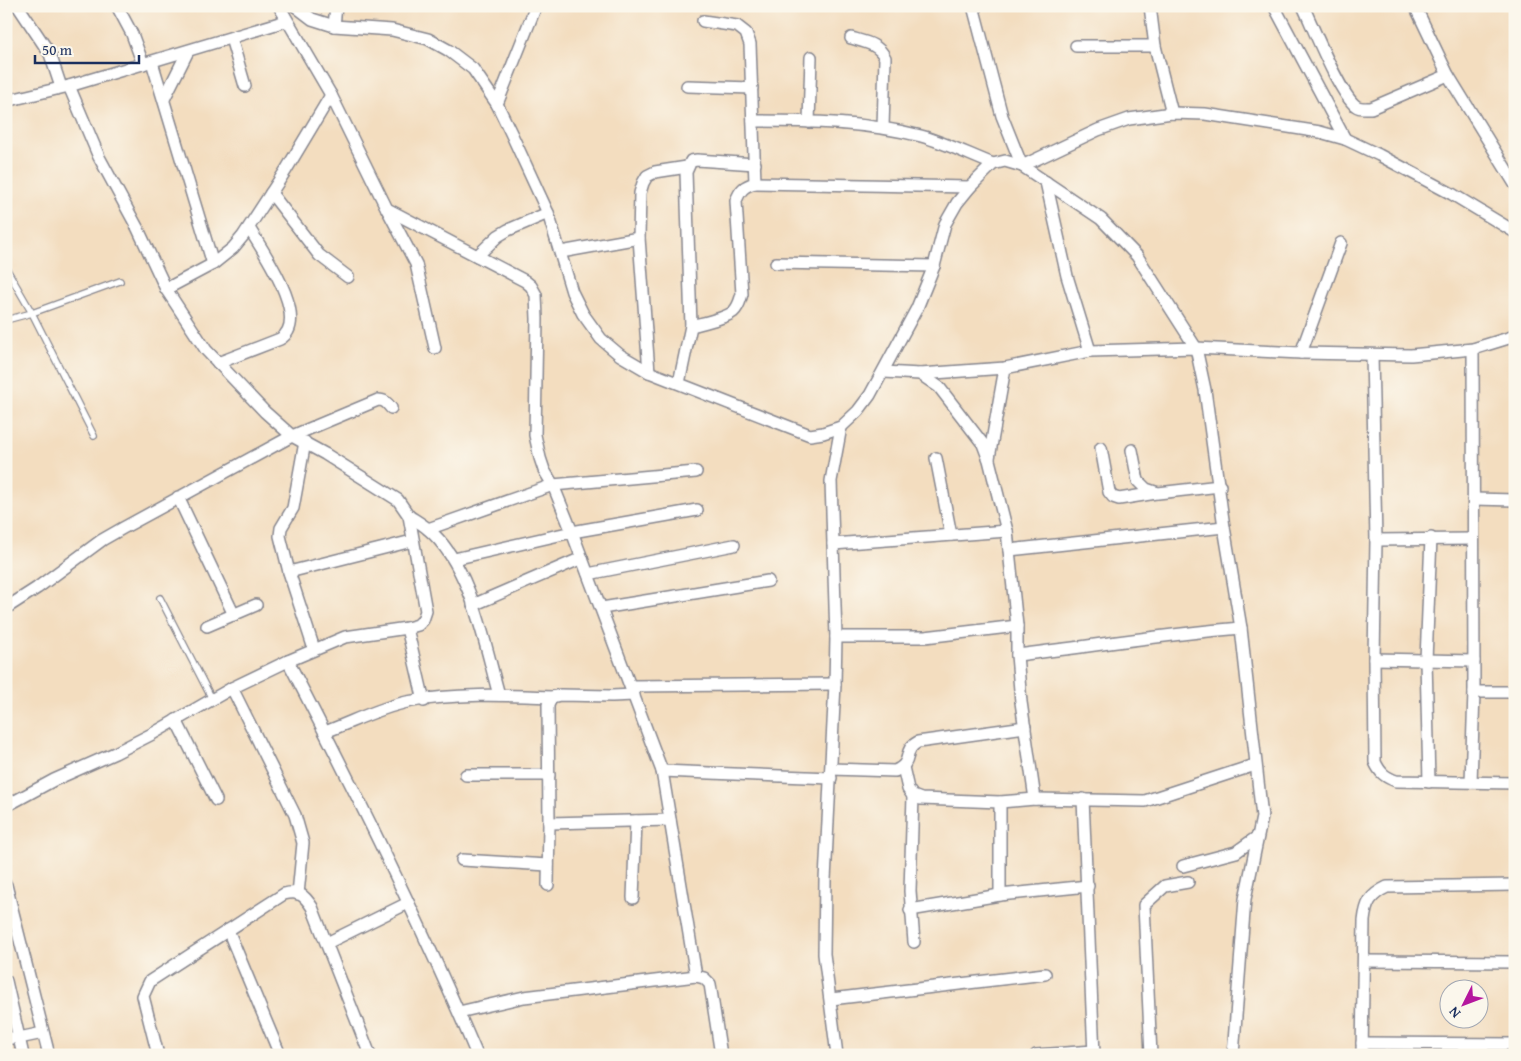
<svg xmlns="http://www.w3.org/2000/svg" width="1521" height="1061" font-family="'Gentium Book Plus',serif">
	<rect width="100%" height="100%" fill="#fbf7ec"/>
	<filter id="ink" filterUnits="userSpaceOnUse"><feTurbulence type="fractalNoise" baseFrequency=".02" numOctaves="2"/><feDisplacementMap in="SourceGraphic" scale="10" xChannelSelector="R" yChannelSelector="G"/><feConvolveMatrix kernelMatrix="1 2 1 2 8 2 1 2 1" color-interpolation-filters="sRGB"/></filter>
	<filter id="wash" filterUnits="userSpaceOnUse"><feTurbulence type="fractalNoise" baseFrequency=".0096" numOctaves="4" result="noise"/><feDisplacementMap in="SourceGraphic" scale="20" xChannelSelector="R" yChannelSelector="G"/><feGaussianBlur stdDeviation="1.12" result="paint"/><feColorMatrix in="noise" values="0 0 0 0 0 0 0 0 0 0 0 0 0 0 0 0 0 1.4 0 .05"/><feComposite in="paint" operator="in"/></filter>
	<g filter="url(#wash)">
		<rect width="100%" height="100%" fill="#f3ddbf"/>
	</g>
	<g filter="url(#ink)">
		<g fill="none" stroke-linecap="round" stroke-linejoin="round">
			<g stroke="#87868e" stroke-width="8">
				<g id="lane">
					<path d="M6,268l26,45 62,123"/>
					<path d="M6,320l26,-7 88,-32"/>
					<path d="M160,598l52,101"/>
				</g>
			</g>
			<g stroke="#87868e" stroke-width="14">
				<g id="street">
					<path d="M18,6l32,48 11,33"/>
					<path d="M117,6l15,28 11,30"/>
					<path d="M279,6l52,89 56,114 138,72 6,5 5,9 1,24 -2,116 5,23 4,12 9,15 19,47 90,239 34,205"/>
					<path d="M295,6l17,13 22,7 58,4 36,9 20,11 25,19 24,35 14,29 37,80 24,79 11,22 18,25 19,16 29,17 161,63 13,-2 18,-6 17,-16 12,-16 47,-87 17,-42 11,-42 12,-21 13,-16 23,-23 12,-3 17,5 79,53 36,37 59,92 9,42 19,137 17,101 21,189 -17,82 -12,156"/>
					<path d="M973,6l29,110 20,50 76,-36 31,-11 43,-6 33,1 115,18 25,7 34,16 73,39 63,38"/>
					<path d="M1150,6l5,40 17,67"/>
					<path d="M1274,6l71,133"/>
					<path d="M1303,6c10,21 37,89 53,100 4,3 9,2 15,2l77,-33"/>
					<path d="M1415,6l33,69 67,109"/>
					<path d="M334,26l2,-20"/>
					<path d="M231,38l14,48"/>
					<path d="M851,38c14,4 28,6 34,20l-2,70"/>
					<path d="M1076,46h79"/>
					<path d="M152,62l61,202"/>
					<path d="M69,86l30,71 39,72 28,60"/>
					<path d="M687,86l65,2"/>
					<path d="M164,99l24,-48"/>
					<path d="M6,101l63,-15 217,-65"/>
					<path d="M497,104l39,-98"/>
					<path d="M753,121c56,0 114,1 168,15 25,7 49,19 72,28"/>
					<path d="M809,122l2,-65"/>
					<path d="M1046,182l21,94 23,75"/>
					<path d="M755,183l215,4"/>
					<path d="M271,193l48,62 29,22"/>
					<path d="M387,209l29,55 19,84"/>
					<path d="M561,252l78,-14"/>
					<path d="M477,256l21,-20 10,-6 40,-17"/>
					<path d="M776,263l158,3"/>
					<path d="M691,326c11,-3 33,-7 42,-14 6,-5 7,-12 9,-18l-6,-93c4,-11 8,-15 19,-18l-5,-139 -4,-11 -9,-7 -34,-5"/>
					<path d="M1301,353l40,-110"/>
					<path d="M1372,355l4,185 -2,119 1,103c5,11 10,15 21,19l119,2"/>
					<path d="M218,363l62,-24c32,-19 -18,-89 -31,-111"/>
					<path d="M649,372l-10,-134 1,-45 3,-10 4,-7 8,-4 32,-5"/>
					<path d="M884,372l36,2 85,-6 85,-17 106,-3 105,5 110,2 62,-6 42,-13"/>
					<path d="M920,374l19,13 44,57 6,16 18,71 10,95v29l4,47 14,97"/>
					<path d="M679,383l12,-57 -5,-154 5,-11 6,-1 58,4"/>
					<path d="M305,442l-12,66 -12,20 -1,8 9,36 25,77"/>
					<path d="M1101,448l8,44 4,5 6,2 37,-6"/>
					<path d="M1132,450l6,31 8,8 12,4 62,-7"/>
					<path d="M936,458l15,77"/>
					<path d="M989,458l16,-90"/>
					<path d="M178,497l56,118"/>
					<path d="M1473,499l42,1"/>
					<path d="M409,516c6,4 13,8 19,13 43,36 56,113 71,166"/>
					<path d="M428,529l125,-44 143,-13"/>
					<path d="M1376,540l97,-1"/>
					<path d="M833,544l174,-13"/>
					<path d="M1009,550l215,-23"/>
					<path d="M454,559l118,-27 125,-22"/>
					<path d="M289,572l123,-31"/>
					<path d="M588,574l146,-29"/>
					<path d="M473,605l109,-47"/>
					<path d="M6,608l31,-20 65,-48 21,-12 169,-92 86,-36c7,0 9,3 13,8"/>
					<path d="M602,608l166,-27"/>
					<path d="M207,626l49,-21"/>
					<path d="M407,628l17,73"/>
					<path d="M836,637h89l92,-11"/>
					<path d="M1017,655c75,-9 149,-21 224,-27"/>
					<path d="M1374,659l100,2"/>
					<path d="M288,661c67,129 132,260 189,394"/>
					<path d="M631,686l204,-2"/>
					<path d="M232,688l63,127 8,28 -5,51"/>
					<path d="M1474,692h41"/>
					<path d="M176,720l40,80"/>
					<path d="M325,732c27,-10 54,-24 82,-30 47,-9 98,-7 145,-5"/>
					<path d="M903,767l5,22 5,7 8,3 79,3 35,-3 110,2 110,-36"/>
					<path d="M831,769l64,2c20,-9 6,-20 23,-29l107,-15"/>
					<path d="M662,771l169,7"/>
					<path d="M466,775h83"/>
					<path d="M1429,782l-3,-122 5,-122"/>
					<path d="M1471,782l3,-90 -1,-343"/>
					<path d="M913,796l-3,95 4,51"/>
					<path d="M1083,799l11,256"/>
					<path d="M1000,802v93"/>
					<path d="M6,806l48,-26 61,-27 39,-20 78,-45 56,-27 57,-24 62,-9 11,-3 5,-5 3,-9 -17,-95 -11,-16 -73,-46 -33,-18 -27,-24 -59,-62 -40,-61 47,-25 20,-16 10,-12 43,-66 45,-75"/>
					<path d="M549,823l121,-3"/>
					<path d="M462,860l86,5"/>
					<path d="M1183,866l53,-14 21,-15"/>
					<path d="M6,885l43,170"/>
					<path d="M548,885l1,-62 -1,-118 4,-8 8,-2 52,1 22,-1"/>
					<path d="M633,898l3,-77"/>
					<path d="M910,910l90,-15 88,-9"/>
					<path d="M228,930l52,125"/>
					<path d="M327,943l81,-40"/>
					<path d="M1364,961l151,1"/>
					<path d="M6,981l17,74"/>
					<path d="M831,999l214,-25"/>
					<path d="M459,1012l65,-15 172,-21 8,2 6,6 11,71"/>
					<path d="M6,1038h13l24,-5"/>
					<path d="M1362,1043l153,1"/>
					<path d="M158,1055l-15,-59 7,-15 134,-87c15,-4 20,1 28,13l58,148"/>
					<path d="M837,1055l-13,-101 1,-74 10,-196 1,-47 -5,-156 10,-54"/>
					<path d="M1036,1055l58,-4"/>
					<path d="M1151,1055l-7,-150 21,-19 23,-4"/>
					<path d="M1362,1055l2,-134c2,-18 6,-26 23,-34l128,-2"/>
				</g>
			</g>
			<use href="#lane" stroke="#fff" stroke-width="5.5"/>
			<use href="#street" stroke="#fff" stroke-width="11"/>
		</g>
	</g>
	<rect width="1521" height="1061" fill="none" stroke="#fbf7ec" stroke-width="25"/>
	<g transform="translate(1464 1004) rotate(228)"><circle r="24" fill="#fbf7ec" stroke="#a1a7b3"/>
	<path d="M0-4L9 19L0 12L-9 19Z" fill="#b5179e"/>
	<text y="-8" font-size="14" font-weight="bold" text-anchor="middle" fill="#1b2f5e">N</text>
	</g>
	<path d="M35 55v8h104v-8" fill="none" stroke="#1b2f5e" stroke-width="2.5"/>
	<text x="42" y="55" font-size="15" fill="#1b2f5e" stroke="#fbf7ec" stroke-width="4" paint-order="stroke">50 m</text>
</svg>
